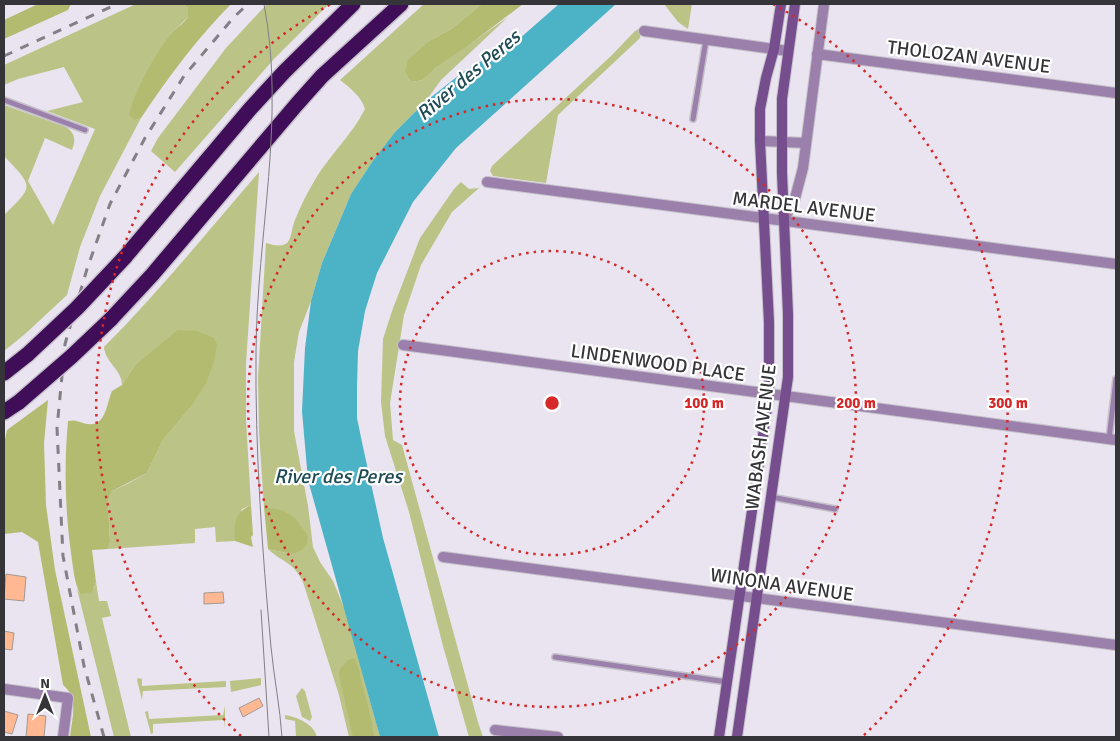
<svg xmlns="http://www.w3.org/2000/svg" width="1120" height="741" font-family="Signika,sans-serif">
	<rect width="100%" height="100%" fill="#e9e4ef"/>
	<g fill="#bbc386">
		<path d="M136,4h47l5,4v9l-14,14 -39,89 6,-2 -41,78 -20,51 -13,48 -42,39 -21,17v-136c31,-30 29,-28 0,-59v-51l62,22c9,6 10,13 6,23l-27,-12 -17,43 25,44 42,-96 -48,-18 36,-9 -19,-35 -46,12 -14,6v-20z"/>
		<path d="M267,4h62l-55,55 -99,113 -24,-21 7,-13 68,-90z"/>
		<path d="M424,4h58l-31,25 -22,12 -24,32 6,9 12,-2 13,-12 72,-51 -67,63 -16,22 -30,30 -23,30 -21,32 -14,33 -15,36 -11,38 -12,31 -5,30v69l14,75 5,41 7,15 13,19 12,29 35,127h-31l-10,-42 -36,-113c-10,-21 -22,-20 -35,-33l24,5 16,-19c-16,-20 -19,-23 -44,-28l-5,-75 -1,-54 8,-135c7,2 16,5 22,-1 4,-6 4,-16 7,-22 5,-12 11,-25 17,-35 15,-28 39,-48 53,-76 -4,-13 -15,-21 -25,-29z"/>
		<path d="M664,4h28l-4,25 -10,-7z"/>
		<path d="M642,27l-2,11 -82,77 -12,68 -53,-7 -3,-5 2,-5 119,-110 24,-25z"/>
		<path d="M259,172l-13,191v57l5,85 -9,4 -7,23v9l-19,1 -1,-15 -20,2v14l-87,6 2,-7 -2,-44 4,-7 17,-8 18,-10 16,-33 27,-32 -44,-51 -11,8 -13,20c0,-15 -17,-23 -18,-38 55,-55 104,-116 155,-175z"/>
		<path d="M461,182l8,7 10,-1 -27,24 -31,53 -17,50 -14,88 3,37 9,5 76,277 5,15h-14l-26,-91 -34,-134 -24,-76 -4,-34 2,-63 9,-28 28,-73 34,-49z"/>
		<path d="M96,582l3,19h8l4,15 -9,2 29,119h-17l-37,-148 3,5 14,-6z"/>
		<path d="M138,678l4,1v7l84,-5v6l-83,4 -1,9 -5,-20z"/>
		<path d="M261,678v7l-30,7 -1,-11z"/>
		<path d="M302,688l3,3 7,26 -2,4 -8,-4 -6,-21z"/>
		<path d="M225,706v22l-1,-8 -71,4v9l-2,1 -6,-22 3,-1 1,8 74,-4z"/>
		<path d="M285,715c12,2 29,9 32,22h-21l-1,-16 -10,-2z"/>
	</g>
	<g fill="#b3bb71">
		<path d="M38,4h33l-3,6 -64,29v-19z"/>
		<path d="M183,4h48c-35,36 -62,72 -90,114l-6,2 -6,-5c5,-23 29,-67 45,-84 5,-5 10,-8 14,-14v-9z"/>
		<path d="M482,4h41l-54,41 -33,23 -13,12 -12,2 -6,-9 3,-13 21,-19 22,-12z"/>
		<path d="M178,330l19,1 17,7 3,6 -3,18 -8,21 -16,25 -27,32 -16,33 -35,18 -4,8 2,43 -2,7 -16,1 4,32 -4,10 -12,2c-6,-12 -7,-28 -9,-41 -6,-44 -7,-88 -3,-132 9,-2 12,2 20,3 18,3 19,-22 24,-33l10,-6 13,-20z"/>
		<path d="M48,400l-4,43 2,62 9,65 36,167h-21c2,-19 9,-39 -7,-52l-25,-143 -16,-10 -18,2v-90l3,-14z"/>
		<path d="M251,505l2,30 -2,2 2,10 -18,-6c-1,-18 -1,-28 16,-36z"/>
		<path d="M264,507l18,3 13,8 13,17 -1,9 -5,6 -10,4 -24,-5z"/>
		<path d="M354,658l3,4 15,61 2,14h-21l-14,-62 1,-6 8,-9z"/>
	</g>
	<path fill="#4cb2c6" d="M559,4h57l-160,144 -43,54 -36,71 -12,38 -7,40 -1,36v31l6,29 20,91 56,199h-59l-72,-257 -6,-69 3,-63 6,-47 11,-38 29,-69 21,-32 23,-30 30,-30 38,-30 56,-33z"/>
	<g fill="#ffb891" stroke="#a39994">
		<path d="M6,574l20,3 -2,24 -20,-2z"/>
		<path d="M223,592l1,11 -20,1v-11z"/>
		<path d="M4,631l10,2 -2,17 -8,-1z"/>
		<path d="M259,698l4,8 -20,11 -4,-9z"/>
		<path d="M4,711l14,4 -6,19 -8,-2z"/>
		<path d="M28,714l18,2 -2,21h-18z"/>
	</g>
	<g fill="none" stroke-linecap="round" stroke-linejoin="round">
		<g stroke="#c5c1ca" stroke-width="8">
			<g id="lane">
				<path d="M4,100l81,30"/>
				<path d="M693,119l13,-79"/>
				<path d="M1109,439l7,-60"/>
				<path d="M771,497l64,12"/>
				<path d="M555,657l172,25"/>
			</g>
		</g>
		<g stroke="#c5c1ca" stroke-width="12">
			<g id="street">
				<path d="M644,31l144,20"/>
				<path d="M817,54l299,39"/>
				<path d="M760,141l46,2"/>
				<path d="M487,182l629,82"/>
				<path d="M783,220l11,-18 9,-34 21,-164"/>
				<path d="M403,345l713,95"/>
				<path d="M443,557l673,88"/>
				<path d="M4,689l64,9 -5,39"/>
				<path d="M495,730l63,7"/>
			</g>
		</g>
		<g stroke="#c5c1ca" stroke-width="12">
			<g id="secondary">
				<path d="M719,737l50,-343v-72l-9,-181v-32l6,-31 8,-29 7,-45"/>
				<path d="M737,737l51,-360v-63l-6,-141v-74l13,-95"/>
			</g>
		</g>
		<g stroke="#c5c1ca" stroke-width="18">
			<g id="highway">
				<path d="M125,257l125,-148 34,-37 69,-68"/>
				<path d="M111,319l41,-44 145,-171 25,-28 79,-72"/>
				<path d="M4,373l24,-19"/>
				<path d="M4,412l15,-10"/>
			</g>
		</g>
		<use href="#lane" stroke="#9b80ac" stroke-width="5"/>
		<use href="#street" stroke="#9b80ac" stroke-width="10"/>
		<use href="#secondary" stroke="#764e8e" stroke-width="10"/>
		<use href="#highway" stroke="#400e58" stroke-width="15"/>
		<g stroke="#827f86" stroke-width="1">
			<path d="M264,4c22,114 -7,231 -8,346 -1,99 6,199 15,297 3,31 9,60 11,90"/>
			<path d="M261,610l8,127"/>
		</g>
		<g stroke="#827f86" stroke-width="3" stroke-dasharray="9 9" stroke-linecap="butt">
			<path d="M4,56l113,-52"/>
			<path d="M104,737l-20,-71 -21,-110 -6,-128 8,-84 22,-75 23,-65 35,-66 39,-62 50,-59 14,-13"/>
		</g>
		<g stroke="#c5c1ca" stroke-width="18" stroke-linecap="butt">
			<g id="highway-bridge">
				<path d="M28,354l49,-46 48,-51"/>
				<path d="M19,402l53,-46 39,-37"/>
			</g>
		</g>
		<use href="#highway-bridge" stroke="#400e58" stroke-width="15"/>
	</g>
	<g fill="none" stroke="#d62828" stroke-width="2.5" stroke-dasharray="2.5 5">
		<circle cx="552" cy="403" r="152"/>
		<circle cx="552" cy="403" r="304"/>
		<path d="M241 736A456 456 0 0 1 331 4M773 4A456 456 0 0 1 863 736"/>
	</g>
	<g text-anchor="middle" stroke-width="4.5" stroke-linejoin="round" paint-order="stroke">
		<g font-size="19" fill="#353438" stroke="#fff">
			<text transform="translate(969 56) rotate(7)" y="7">THOLOZAN AVENUE</text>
			<text transform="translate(804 206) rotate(7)" y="7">MARDEL AVENUE</text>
			<text transform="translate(658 362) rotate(8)" y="7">LINDENWOOD PLACE</text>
			<text transform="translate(760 437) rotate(-83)" y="7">WABASH AVENUE</text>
			<text transform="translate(782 584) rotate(8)" y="7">WINONA AVENUE</text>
		</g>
		<g font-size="20" font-style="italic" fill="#1e4b54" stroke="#fff">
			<text transform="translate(468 75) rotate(-40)" y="7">River des Peres</text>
			<text x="338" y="483">River des Peres</text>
		</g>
	</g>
	<circle cx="552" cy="403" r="8" fill="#d62828" stroke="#fff" stroke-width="2.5"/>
	<g font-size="15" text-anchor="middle" font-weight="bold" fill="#d62828" stroke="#fff" stroke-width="4.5" stroke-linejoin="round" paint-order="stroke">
		<text x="704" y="408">100 m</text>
		<text x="856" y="408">200 m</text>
		<text x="1008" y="408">300 m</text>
	</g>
	<rect width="1120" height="741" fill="none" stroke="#353438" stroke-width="10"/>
	<g transform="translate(45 696)" stroke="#ffffff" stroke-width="4" paint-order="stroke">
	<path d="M0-4L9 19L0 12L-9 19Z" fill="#353438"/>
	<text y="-8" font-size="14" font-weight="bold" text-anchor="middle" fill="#353438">N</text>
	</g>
</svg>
